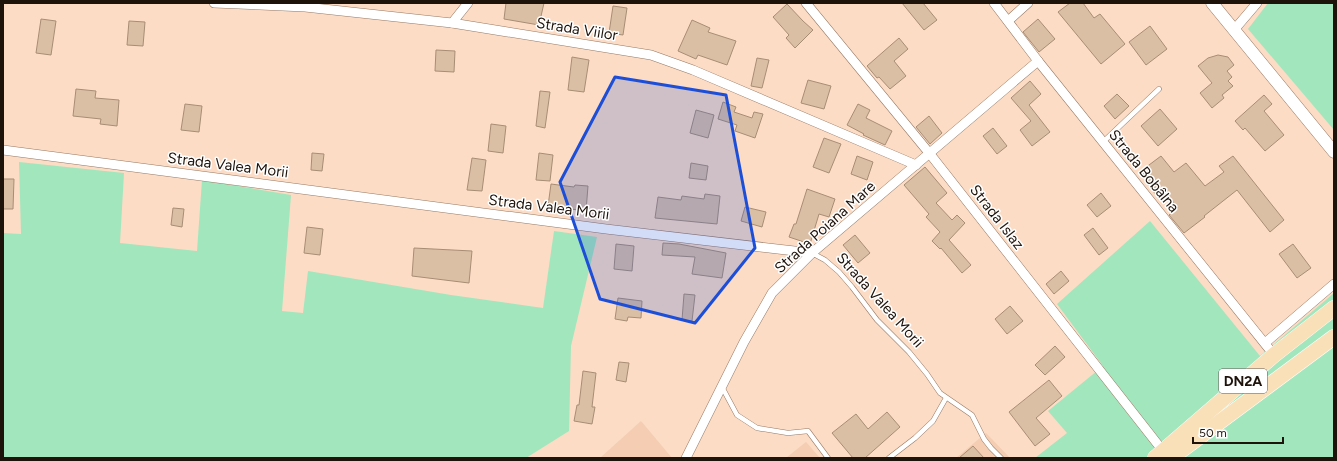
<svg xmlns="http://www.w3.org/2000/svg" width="1337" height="461" font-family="Figtree,sans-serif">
	<rect width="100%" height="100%" fill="#fcdcc5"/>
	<g fill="#f4cdb2">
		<path d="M641,421l31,37h-72z"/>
		<path d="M986,433l24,25h-54z"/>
		<path d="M806,442l14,16h-34z"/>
	</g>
	<g fill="#a2e6bd">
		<path d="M1268,3h66v127l-86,-101z"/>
		<path d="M19,162l105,11 -4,70 77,8 5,-71 89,15 -9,116 21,2 5,-42 143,24 92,13 11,-77 43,6 -26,109 -2,85 -43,27h-523v-225l18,1z"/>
		<path d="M1150,221l110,135 74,-63v165h-299l32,-25 -19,-22 55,-45 -46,-62z"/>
	</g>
	<g fill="#dbbfa5" stroke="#a88d75">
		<path d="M506,3h38l-5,22 -35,-6z"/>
		<path d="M902,3h21l14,17 -13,10z"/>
		<path d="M1070,3h13l11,15 6,-4 25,30 -24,20 -43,-52z"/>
		<path d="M787,4l16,17 10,9 -18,18 -9,-10 3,-3 -16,-18z"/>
		<path d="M613,6l14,2 -4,27 -14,-2z"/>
		<path d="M41,19l15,2 -5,34 -15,-2z"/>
		<path d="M1038,19l17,20 -16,13 -16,-20z"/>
		<path d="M692,20l18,8 -2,4 28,9 -9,24 -29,-10 -2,4 -18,-8z"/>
		<path d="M129,21l16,1 -2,24 -16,-1z"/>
		<path d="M1150,26l17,23 -21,16 -17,-23z"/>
		<path d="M899,38l9,11 -14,12 12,15 -16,13 -11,-12 -2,1 -10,-12z"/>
		<path d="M436,50l19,1 -1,21 -19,-1z"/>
		<path d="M1218,55l10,2 6,8 -7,6 5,6 -4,4 5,5 -11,9 2,3 -12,10 -12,-15 12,-10 -14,-17 10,-8z"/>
		<path d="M572,57l17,3 -5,32 -16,-2z"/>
		<path d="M757,58l12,2 -7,28 -11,-2z"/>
		<path d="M808,80l23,6 -7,23 -23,-6z"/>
		<path d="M1030,81l11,13 -12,11 21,27 -18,14 -12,-16 11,-9 -20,-23z"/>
		<path d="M76,89l20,2 -1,7 24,2 -2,26 -17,-2 1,-5 -28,-3z"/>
		<path d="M540,91l10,1 -5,36 -9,-2z"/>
		<path d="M1117,94l12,12 -14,13 -11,-13z"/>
		<path d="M1264,95l8,9 -8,7 20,24 -19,16 -20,-23 -2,2 -8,-9z"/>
		<path d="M723,102l13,5 -2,5 18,6 2,-6 9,2 -8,24 -20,-7 2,-6 -19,-6z"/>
		<path d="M185,104l17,2 -3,26 -18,-2z"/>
		<path d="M858,104l12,6 -4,8 26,13 -7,14 -22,-10 1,-1 -17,-9z"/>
		<path d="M1160,109l17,20 -19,17 -17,-20z"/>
		<path d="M696,110l18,5 -6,23 -18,-5z"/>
		<path d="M929,116l13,17 -12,11 -14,-17z"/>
		<path d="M491,124l15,2 -3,27 -15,-2z"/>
		<path d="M993,128l14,18 -10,8 -14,-18z"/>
		<path d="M824,138l17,6 -12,29 -16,-6z"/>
		<path d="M312,153l12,1 -2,17 -11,-1z"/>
		<path d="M539,153l14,2 -3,26 -14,-1z"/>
		<path d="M857,156l16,6 -6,18 -16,-6z"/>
		<path d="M1161,156l13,16 12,-9 19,23 19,-14 -5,-6 14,-10 51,64 -14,12 -33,-42 -33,26 1,1 -21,16 -15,-18 9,-7 -12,-15 -7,5 -7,-8 2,-2 -13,-17z"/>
		<path d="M472,158l14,2 -4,31 -15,-1z"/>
		<path d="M691,163l17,3 -2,14 -17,-2z"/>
		<path d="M925,167l22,26 -11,10 16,17 5,-5 8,8 -16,17 22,25 -9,8 -21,-25 -1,1 -8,-8 8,-9 -14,-15 3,-3 -25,-29z"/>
		<path d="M3,179h11l-1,30h-10z"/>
		<path d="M551,184l23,3 1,-2 13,1 -2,25 -38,-5z"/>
		<path d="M807,189l28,10 -6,18 -10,-3 -9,30 -21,-7 5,-13h2z"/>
		<path d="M1101,193l10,13 -14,11 -10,-12z"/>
		<path d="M705,194l15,2 -3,28 -62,-6 3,-21 23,3 1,-4 22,3z"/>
		<path d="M745,207l21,5 -4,15 -21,-6z"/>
		<path d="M173,208l11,1 -2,18 -11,-2z"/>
		<path d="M307,227l16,2 -3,26 -16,-2z"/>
		<path d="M1093,228l15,20 -9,7 -15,-20z"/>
		<path d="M855,235l15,18 -12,10 -15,-18z"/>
		<path d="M663,243l16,1 47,9 -4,25 -30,-4 3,-17 -33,-2z"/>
		<path d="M616,244l18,2 -2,25 -18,-2z"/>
		<path d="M1293,244l18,24 -14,10 -18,-24z"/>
		<path d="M414,248l58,3 -3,32 -57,-7z"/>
		<path d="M1061,271l8,10 -15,13 -8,-10z"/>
		<path d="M684,294l11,1 -3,26 -10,-1z"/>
		<path d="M618,298l24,3 -1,17 -13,-1 -1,4 -12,-2z"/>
		<path d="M1010,306l13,15 -16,13 -12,-15z"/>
		<path d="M1055,346l10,11 -20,18 -10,-10z"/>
		<path d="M619,362l10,1 -3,19 -10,-2z"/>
		<path d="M583,371l13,2 -4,34h3l-3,17 -18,-3 3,-16h2z"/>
		<path d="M1049,380l13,16 -26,22 14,16 -15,12 -26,-34z"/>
		<path d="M887,412l13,15 -35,31h-12l-21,-25 24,-19 12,15z"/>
		<path d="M973,446l11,12h-25z"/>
	</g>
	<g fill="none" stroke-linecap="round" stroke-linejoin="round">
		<g stroke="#967964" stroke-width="5.5">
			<g id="service">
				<path d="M1103,142l56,-53"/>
				<path d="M812,253l13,7 14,12 13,15 25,33 32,32 18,22 13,19 32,22 12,24 7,9 10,10"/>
				<path d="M722,387l15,28 20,13 31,5 20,-2 20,27"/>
				<path d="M889,458l26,-20 18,-17 13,-23"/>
			</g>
		</g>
		<g stroke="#967964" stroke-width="10">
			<g id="minor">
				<path d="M214,3l91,4 147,16 199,32 42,15 223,95"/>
				<path d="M806,3l124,151 233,297"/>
				<path d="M994,3l44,58 236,294"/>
				<path d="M1008,21l20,-18"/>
				<path d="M452,23l16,-20"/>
				<path d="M1234,30l23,-27"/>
				<path d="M3,150l603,79 206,24"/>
				<path d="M1265,343l69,-59"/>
				<path d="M686,458l58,-116 28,-49 40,-40 226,-192"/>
			</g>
		</g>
		<g stroke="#967964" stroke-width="13">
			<path id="tertiary" d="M1212,3l122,149"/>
		</g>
		<g stroke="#fff" stroke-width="16">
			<g id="primary">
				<path d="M1155,458l119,-103 60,-47"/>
				<path d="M1171,458l163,-121"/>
			</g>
		</g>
		<use href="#service" stroke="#fff" stroke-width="4.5"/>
		<use href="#minor" stroke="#fff" stroke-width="9"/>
		<use href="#tertiary" stroke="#fff" stroke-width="12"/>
		<use href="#primary" stroke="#f9e0b8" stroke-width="15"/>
	</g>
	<path fill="#1d4ed8" fill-opacity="0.2" stroke="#1d4ed8" stroke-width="3" stroke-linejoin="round" d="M615,77l111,18 29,153 -60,75 -95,-24 -40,-117z"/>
	<g text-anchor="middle" stroke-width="3" stroke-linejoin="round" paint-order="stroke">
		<rect fill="#fff" stroke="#625a54" stroke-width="1" x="1219" y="369" width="48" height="24" rx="3"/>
		<g font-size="14" font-weight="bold" fill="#1e130b">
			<text x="1243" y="386">DN2A</text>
		</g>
		<g font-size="15" fill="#1e130b" stroke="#fff">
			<text transform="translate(577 29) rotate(9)" y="5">Strada Viilor</text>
			<text transform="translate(228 165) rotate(7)" y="5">Strada Valea Morii</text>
			<text transform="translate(1144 171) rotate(51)" y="5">Strada Bobâlna</text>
			<text transform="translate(549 207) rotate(7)" y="5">Strada Valea Morii</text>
			<text transform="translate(997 217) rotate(52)" y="5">Strada Islaz</text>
			<text transform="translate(825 227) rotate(-42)" y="5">Strada Poiana Mare</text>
			<text transform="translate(880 300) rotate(48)" y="5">Strada Valea Morii</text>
		</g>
	</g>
	<rect width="1337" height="461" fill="none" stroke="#1e130b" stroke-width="8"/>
	<path d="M1193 437v6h90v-6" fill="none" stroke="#1e130b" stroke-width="2"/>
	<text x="1199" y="437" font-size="12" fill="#1e130b" stroke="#ffffff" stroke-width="3" paint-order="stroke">50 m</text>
</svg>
